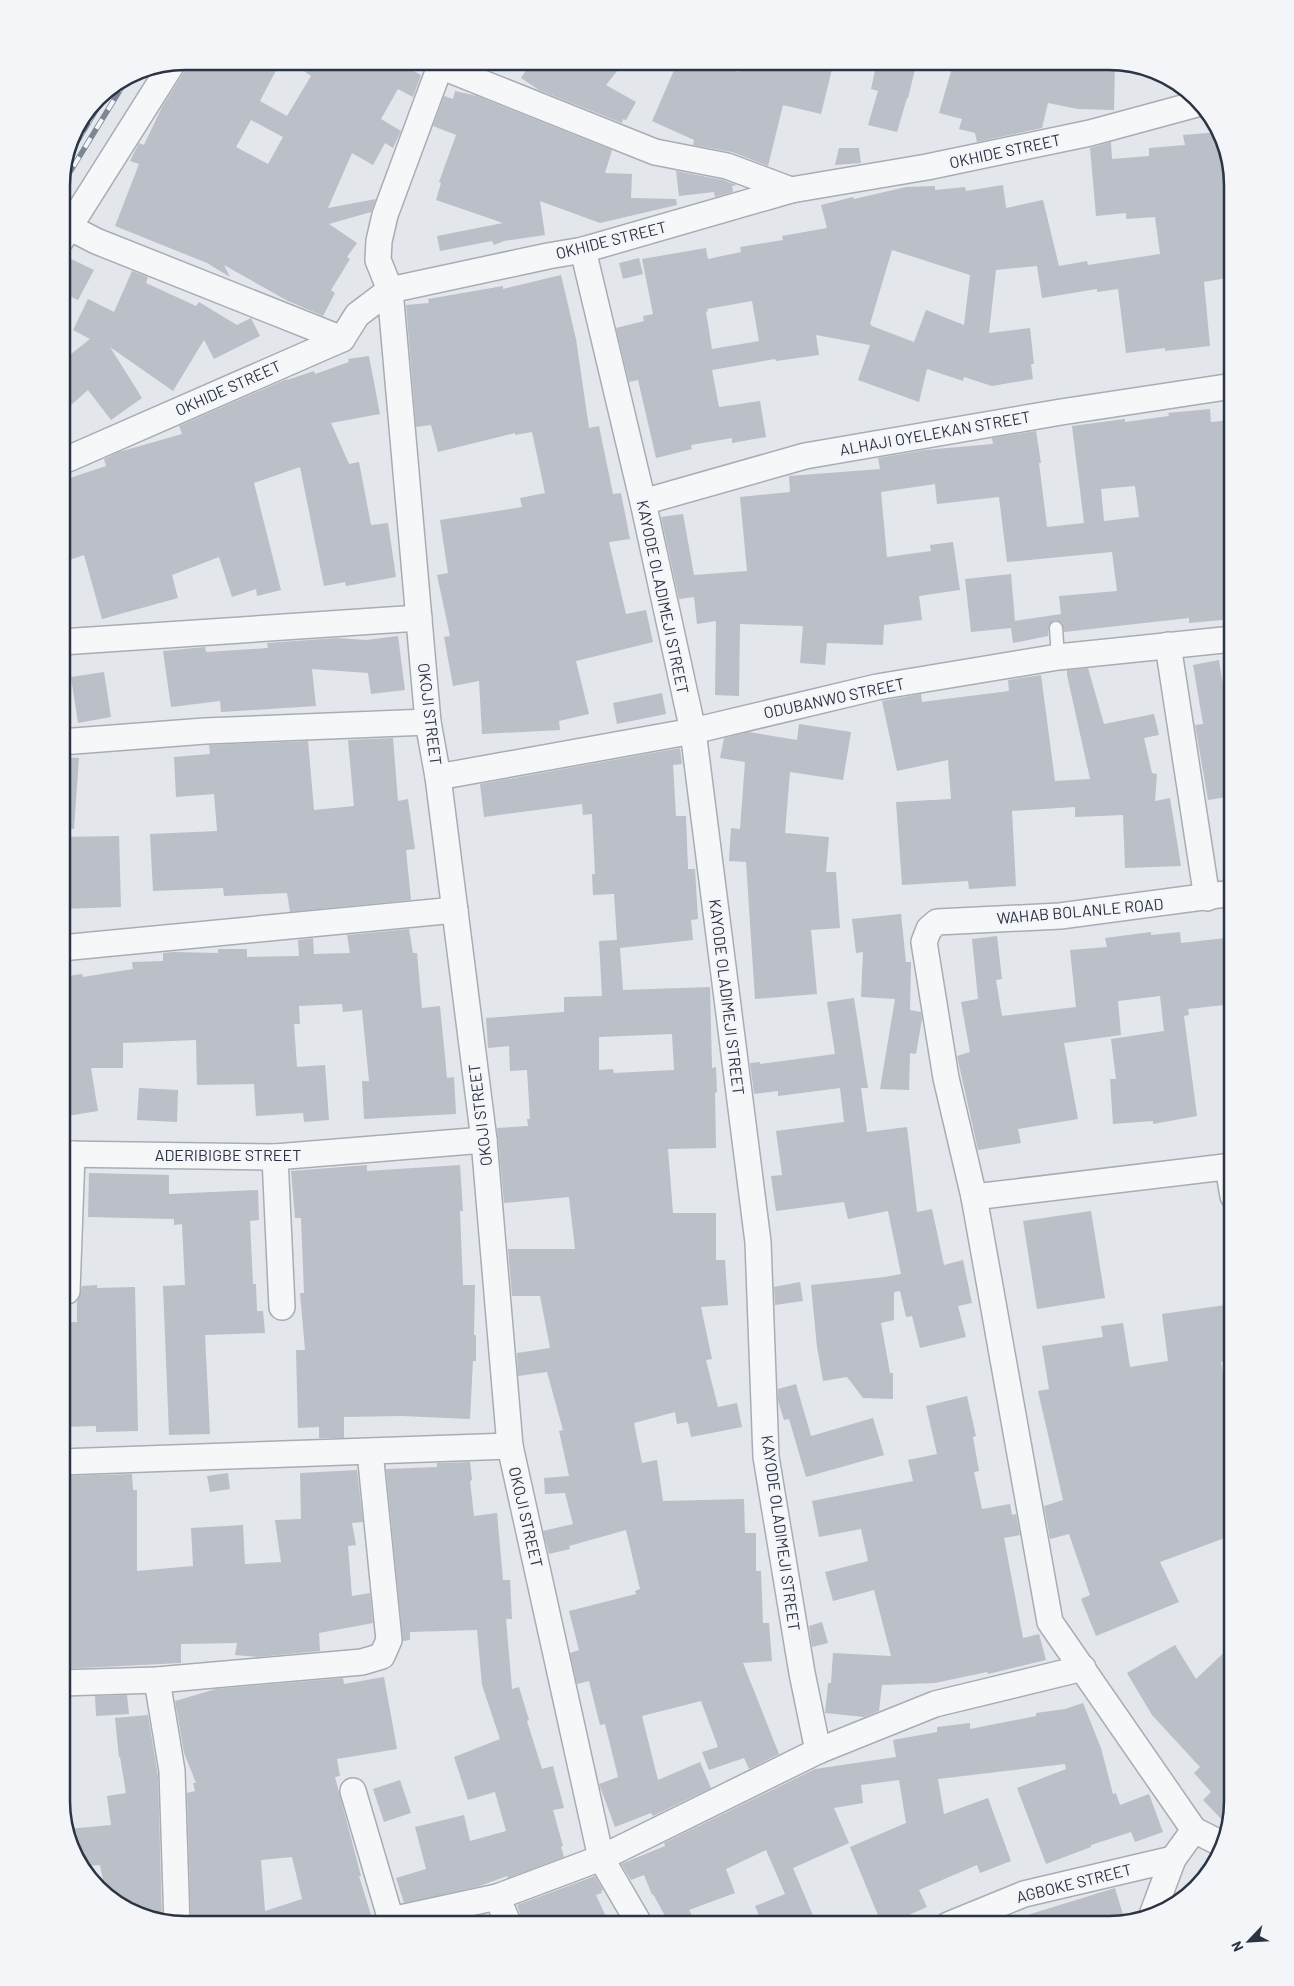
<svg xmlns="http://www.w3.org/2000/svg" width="1294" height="1986" font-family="Barlow,sans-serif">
	<rect width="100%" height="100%" fill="#e3e6eb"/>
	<g fill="#babfc8" fill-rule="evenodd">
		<path d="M188,61h93l-21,40 27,15 24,-40 -21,-15h105l26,14 -8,22 -15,-8 -17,30 20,12 -8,17 -8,-5 -12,22 -21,-12 -24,55 48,-9 -5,13 -42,12 28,19 -10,14 3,2 -19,31 4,3 -12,23 -37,-16 -62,-35 6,12 -23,-14 -92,-37 24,-62 -9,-3 9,-18 5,2 18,-38 22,-35zM251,120l32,17 -15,27 -32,-17z"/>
		<path d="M532,61h93l-19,24 30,17 -10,18 -3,-1 -1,4 -83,-33 -18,-12z"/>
		<path d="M678,61h34l26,11 4,-11h92l-13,53 -38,-9 -15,61 -36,-14 -39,-7 1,-5 -42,-19z"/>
		<path d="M877,61h40l-9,37h-1l-10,34 -29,-7 10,-34 -7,-2z"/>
		<path d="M954,61l95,1 39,7 1,-7h26l-1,48 -36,-1 -30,-6 -6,25 -65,14 -2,-9 -16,-4 3,-10 -23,-6z"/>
		<path d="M455,91l22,5 135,54 -7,23 27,1 -1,24 45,1 1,6 -77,18 -60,-22 5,34 -41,6 -10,4 -2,-4 -52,10 -3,-15 66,-13 -67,-23 5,-17 -2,-1 17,-47 -23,-9 11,-30 9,3z"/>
		<path d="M1220,132l13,53v92l-29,5 6,64 -45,5v-3l-39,5 -8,-64 -21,3v-3l-55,9 -5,-32 -41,4 -7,63 41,-5 4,36h-3l2,15 -41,7 -28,-9 -1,4 -36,-12 -8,33 -61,-22 12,-35 -54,-10 3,20 -43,6 -1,-2 -63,11 7,37 41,-6 6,36 -34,6v-5l-41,7 1,4 -36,9 -18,-78 -9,2 -13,-54 28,-7 -1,-5 10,-2 -11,-55 64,-11 2,11 33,-7 -1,-5 43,-7 -1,-4 45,-8 -6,-23 32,-8 1,2 52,-12 29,-1v4l30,-3 1,4 37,-6 3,23 37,-8 16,66 28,-5 1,4 72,-11 -5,-37 -29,2v-6l-30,3 -6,-68 21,-6 1,17 37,-3v-8l36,-3 -2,-10zM892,250l78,25 -6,50 -38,-15 -12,32 -42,-16 -2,-2zM752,301l7,40 -47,8 -6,-37 2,-1 -1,-2z"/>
		<path d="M839,148h20l2,15 -26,2z"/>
		<path d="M676,171l47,9 14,5 -5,1 1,6 -18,5 -1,-5 -35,4z"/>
		<path d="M69,258l25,12 -16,30 -17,-8v-21z"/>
		<path d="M639,258l4,16 -20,5 -4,-16z"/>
		<path d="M132,271l16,6 -2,6 50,23 3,-4 38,23 14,-7 9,18 -46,23 -10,-19 -31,51 -63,-44 32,51 -31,22 -23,-30 -27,24v-52l29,-23 -17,-9 15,-31 26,13z"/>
		<path d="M561,275l15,64 13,89 10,-2 14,68 8,-1 9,46 -21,3 17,72 20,-4 7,32 -77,19 13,53 -30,7 1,9 -78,4 -3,-53 -26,5 -9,-49 6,-1 -13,-61 11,-2 -8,-53 82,-13 -2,-9 25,-5 -13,-61 -17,3v-2l-77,19 -7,-27 -15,2 -10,-122 23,-2 -1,-4 75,-13v3z"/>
		<path d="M369,356l11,58 -49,9 18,41 10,-2 12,63 17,-2 8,54 -50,9 -1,-4 -21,4 -24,-119 -46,16 27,107 -24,6 -1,-7 -24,8 -13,-40 -47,18 6,23 -76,21 -18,-64 -23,8v-82l45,-15 -2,-7 15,-7 63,-18 -3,-8 108,-47v1l27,-9 1,3 34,-12 -1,-3z"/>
		<path d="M1210,409l1,13 22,-2v199l-44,4v-5l-125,14 -2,-9 -7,-3 -6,5 -1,11 -35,7 -2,-15 -40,4 -6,-53 46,-5 4,47 46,-7 -2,-18 58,-5 -5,-39 -105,10 -8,-65 -62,7 -2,-20 -54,8 6,65 44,-6 -1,-6 23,-3 7,48 -41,6 3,24 -38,5 -1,20 -56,-2 -2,22 -25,-2 3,-37 -63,-2 -1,72 -24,-1 1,-74 -19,3 -3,-27 -15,2 -18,-82 22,-3 11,61 53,-4 -7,-74 50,-5 -1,-16 91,-7 -2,-11 47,-8 68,-6 -1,-6 44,-7 5,32h-2l8,64 37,-4 -12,-97 53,-7v3l44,-6 -1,-3zM1135,486l4,31 -35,4 -3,-32z"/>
		<path d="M398,636l7,54 -34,4 -3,-21 -56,-4 4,37 -95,6 -1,-11 -49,6 -8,-56 42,-4 1,5 62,-4 -1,-5 70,-5 29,2z"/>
		<path d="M1219,660l9,56h5v80l-25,4 -13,-75 8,-1 -10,-59z"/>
		<path d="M1088,668l16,56 50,-10 5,21 -15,3 8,35 5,1 -2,27 15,-3 11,68 -56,2 -2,-53 -48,2v-10l-63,4 4,75 -47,3 -1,-8 -66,4 -6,-83 55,-3 -3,-39 -51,11 -15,-70 39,-7 1,8 87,-11 -1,-11 33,-5 14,106 35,-2 -23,-104v-5z"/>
		<path d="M104,672l7,45 -33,6 -7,-46z"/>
		<path d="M662,693l4,21 -49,10 -4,-21z"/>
		<path d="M799,724l52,8 -8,48 -53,-8 -5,61 44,4 -3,35h10l4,56 -29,2 6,64 -62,5 -9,-137 -17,-1 2,-33 9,1 5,-67 -25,-4 4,-20 25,-6 48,8z"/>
		<path d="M393,738l5,63 10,-2 7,50 -9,1 5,50 -121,12 -3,-19 -63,3 -1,-8 -70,3 -3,-57 67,-3 -3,-37 -38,3 -2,-40 36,-3 -1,-9 99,-4 6,69 40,-4 -6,-66z"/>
		<path d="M680,748l2,16 -9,1 3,51h10l2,53h7l3,50 -7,1 2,20 -73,8 3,42 87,-3 2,81 4,-1 1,25 -2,1 1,55 -48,1 5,64h43v47h9l3,45 -27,2 11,52 -6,1 12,47 19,-4 5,24 -51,10 -3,-15 -11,2 -2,-12 -41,11 8,40 15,-3 6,41 81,-2 1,34h11v38h5l2,52h6l3,38 -29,2 36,91 -30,15 -5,-11 -35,12 -7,-18 16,-5 -17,-46 -59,15 16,64 42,-18 11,26 -58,28 -2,-3 -36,14 -16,-43 19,-7 -13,-53 -5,1 -11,-44 -12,3 -7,-31 9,-3 -10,-39 67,-17 -1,-3 5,-2 -14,-59 -57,16 1,3 -21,5 -6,-23 30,-7 -8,-31 -20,1 -1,-16 25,-2 -10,-45 4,-1 -16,-58 -29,4 -1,-23 33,-5 -10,-52h-28l-4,-47h67l-6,-52 -65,6 -7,-75 31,-2 -1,-7h3l-3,-49 -17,1 -1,-25 -21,2 -2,-30 78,-6v-15l38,-1 -3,-55 18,-1 -3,-46 -21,1 -1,-21h3l-3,-60 -9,1 -1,-11 -98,13 -4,-33zM672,1034l2,36 -60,3 -1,-4 -14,1v-33z"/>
		<path d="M61,757l18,1 -5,71 -13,-1z"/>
		<path d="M119,836l2,71 -60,2v-72z"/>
		<path d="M901,914l5,48h5l-1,48 11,2 1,7 -6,35 -6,-1 -1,37 -29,-1 15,-90 -34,-2 2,-45 -7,1 -4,-34z"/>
		<path d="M409,929l4,24h4l5,55 18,-2 7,72 7,-1 2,37 -92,5 -2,-38h7l-7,-71 -19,2 -1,-8 -43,2 1,18h-6l3,43 28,-2 4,55 -25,2 -1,-9 -47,3 -2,-32 -57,1 -1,-45 -73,3v25h-32l7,43 -37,6v-140l21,-3 1,3 50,-8 -1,-7 31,-1v-8l10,-1 45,1v-4h29v8l52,-1 -1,-16 15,-2 1,16h-2l38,-1 -3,-18z"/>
		<path d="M1151,932v3l29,-3 1,11 45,-5 7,66 -45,5 1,6 -5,1 13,100 -44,8v-3l-40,3 -3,-45h6l-5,-40 53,-8 -4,-35 -42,5 3,34 -57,8 14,76 -60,10 3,14 -43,7 -21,-94 13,-4 -9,-50 17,-3 -6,-60 25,-3 5,43 -6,1 6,36 74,-9 -6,-57 37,-3 -2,-9z"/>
		<path d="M854,998l14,90h-7l6,44 40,-5 10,85 15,-3 12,56 19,-5 9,43 -14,3 8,31 -46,11 -8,-32 -6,1 -6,-26 -6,1v28l-13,3 9,50h3v26l-30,-1 -16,-21 -24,4 -6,-34 -6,-62 74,-8 16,-3 -13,-63 -40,8 -4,-17 -68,9 -5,-35 11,-1 -6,-44 68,-9 -4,-34 -62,8v-5l-24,3 -4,-31 10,-1v2l75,-10 -8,-52z"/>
		<path d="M139,1088l39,2 -1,32 -40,-2z"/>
		<path d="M367,1165v6l93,-6 3,46h-3l3,74h12l-1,50h2v26h-3l-3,58 -68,-3 -58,1v21h-25v-11l-21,1 -2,-78h9l-5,-57h4l-3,-75h-6l-4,-47z"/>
		<path d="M89,1173l80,2v19l89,-4 1,30 -9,1 3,63h3l1,27h6l2,22 -60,2 5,99 -41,1 -6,-149 22,-1 -3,-61 -8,1v-6l-86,-2z"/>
		<path d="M1091,1211l14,87 -68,11 -14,-88z"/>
		<path d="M800,1282l3,19 -28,4 -1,-18z"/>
		<path d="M97,1285v3l38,-1 3,144 -42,1v-6l-35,1v-105h16v-21l2,-3 3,-12z"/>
		<path d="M1233,1304v56l-12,2 12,66v107l-73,27 19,40 -83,34 -15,-37 9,-4 -21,-61 -19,5 -6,-33 19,-6 -25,-109 11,-2 -7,-43 61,-9 -2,-11 22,-3 7,44 38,-6 -6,-47z"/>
		<path d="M796,1384l15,52 62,-18 11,37 -78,22 -17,-58 -5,1 -6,-19v-12z"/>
		<path d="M967,1396l9,40 -3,1 6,34 -5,1 8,37 28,-5 2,11 4,-1 4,21 -16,3 19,100 16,-4 7,26 -58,14 -1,-2 -52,11 -53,2 -3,26 -15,6 -39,-4 3,-30h3l2,-30 58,3 -17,-66 -41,11 -8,-29 43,-11 -7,-32 -42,8 -7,-36 101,-20 -5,-21 29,-6 -11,-48z"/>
		<path d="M470,1462l2,18 -2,1 4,35 23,-3 6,67h7l2,39h-6l6,70 7,-2 10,33 -2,1 15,48 11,-3 11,42 -11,2 10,36 -2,1 3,10 -56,21 -1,-2 -30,11 -73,16 -8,-25 30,-9 -11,-42 49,-12 6,26 36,-10 -11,-39 -27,8 -14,-43 46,-18 -18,-54 -5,-55 -67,2v8l-7,1 -17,-172 51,-2v-4z"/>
		<path d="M357,1470l6,52 -11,1 4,22 -8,1 4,50 18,-3 3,30 -54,10 1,18 -62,6 -23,-2 2,-12 -56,1v19l-120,6v-193l71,-2 1,16h4v81l56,-5 -2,-38 52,-3 2,39 36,-2 -6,-42 26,-1 -1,-46z"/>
		<path d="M228,1473l2,16 -20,3 -3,-16z"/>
		<path d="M822,1622l6,21 -16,4 -3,-21z"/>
		<path d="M1233,1644v157l-7,23 -23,-24 8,-8 -17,-19 6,-6 -48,-52 -25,-42 48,-28 21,34z"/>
		<path d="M384,1677l13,72 -60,10 3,17 -5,1 26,99h-2l15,49h-30l-3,-9 -26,9 -124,-1 -4,-131 8,-2 -2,-8h3l-12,-30 -9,-52 41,-12 127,-11 1,6zM292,1857l10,42 -37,12 -4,-51z"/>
		<path d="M127,1695l2,19 -33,2 -1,-20z"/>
		<path d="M1083,1703l18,45 12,46 3,-1 4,12 29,-11 14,38 -28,10 -4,-10 -40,13v2l-45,17 -29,-76 49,-19 -1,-5 -127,15 6,35 44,-16 23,63 -31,12 -3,-8 -58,25 8,17 -41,18h-4l-32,-78 56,-24 -7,-43 -38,5 2,18 -29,5 15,35 -56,25 24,57h-54l-8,-19 30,-12 -19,-44 -40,19 9,24 -46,17 8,15h-27l-17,-31 -1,1 -8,-20 -13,5 -10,-16 44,-18 -1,-3 151,-74 81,-12 -3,-17 44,-8v-5l33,-4v6l66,-13v-3l29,-4z"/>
		<path d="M148,1715l10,61 4,143 -45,-15 -12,-13 -5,-26 -17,1 -9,-10 -6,-27 43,-4 -4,-29 19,-3 -6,-36h-1l-4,-39z"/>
		<path d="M400,1780l11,33 -27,9 -11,-33z"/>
		<path d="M595,1876l8,14 -2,1 1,2 -6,2 14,30h-86l-7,-20z"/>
		<path d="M1115,1888l10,33 -16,4h-101v-4z"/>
		<path d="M486,1914l3,11h-51z"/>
	</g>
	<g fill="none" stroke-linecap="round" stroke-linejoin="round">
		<g stroke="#a8adb5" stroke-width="15">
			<path id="service" d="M1056,628l2,29"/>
		</g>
		<g stroke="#a8adb5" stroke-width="28">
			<g id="minor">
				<path d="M442,61l-57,154 -6,26 -1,19 12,30 38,432 10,55 46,363 26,306 91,412 39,67"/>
				<path d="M440,66l215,86 72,14 64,24"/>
				<path d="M69,227l27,14 246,98"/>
				<path d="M61,240l111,-176"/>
				<path d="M583,250l60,252 50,229 65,511 8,215 36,216 16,78"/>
				<path d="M61,462l281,-123 15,-24 33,-25 158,-34 35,-6 208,-60 136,-23 163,-34 107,-29"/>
				<path d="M643,502l162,-46 256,-44 172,-26"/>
				<path d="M61,642l358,-24"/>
				<path d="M1168,645l39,253"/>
				<path d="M61,742l144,-11 223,-9"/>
				<path d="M438,777l255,-46 184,-44 181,-30 175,-18"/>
				<path d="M61,948l394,-38"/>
				<path d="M61,1154l214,3 209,-17"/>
				<path d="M275,1157l7,150"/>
				<path d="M1228,1167l5,29"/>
				<path d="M974,1197l259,-31"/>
				<path d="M67,1291l5,-137"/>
				<path d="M61,1462l449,-16"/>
				<path d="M157,1680l15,91 5,153"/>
				<path d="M61,1683l96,-3 205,-18 20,-6 7,-16 -19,-188"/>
				<path d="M353,1791l38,129 106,-23 104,-39 217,-107 117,-47 148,-36"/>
				<path d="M1220,1843l-26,-13 -144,-208 -76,-425 -28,-119 -22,-136 5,-13 8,-7 123,-6 173,-23"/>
				<path d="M497,1897l12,28"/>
				<path d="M1152,1915l21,-56 21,-29"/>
				<path d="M948,1925l76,-31 149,-35"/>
			</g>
		</g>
		<use href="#service" stroke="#f6f7f9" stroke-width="12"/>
		<use href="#minor" stroke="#f6f7f9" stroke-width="25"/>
		<g stroke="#7c8695" stroke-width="5.5">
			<g id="rail">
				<path d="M66,160l42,-70"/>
				<path d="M62,185l66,-108"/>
			</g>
		</g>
		<use href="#rail" stroke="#f3f5f8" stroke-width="4" stroke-dasharray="11" stroke-linecap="butt"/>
	</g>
	<g text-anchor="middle" stroke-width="5" stroke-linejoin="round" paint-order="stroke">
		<g font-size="16" fill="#2b3443" stroke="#f3f5f8">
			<text transform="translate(1005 151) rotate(-12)" y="6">OKHIDE STREET</text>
			<text transform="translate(611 240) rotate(-14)" y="6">OKHIDE STREET</text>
			<text transform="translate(228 388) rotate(-24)" y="6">OKHIDE STREET</text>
			<text transform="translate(935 433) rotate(-10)" y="6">ALHAJI OYELEKAN STREET</text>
			<text transform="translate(663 597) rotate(78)" y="6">KAYODE OLADIMEJI STREET</text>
			<text transform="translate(834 698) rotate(-12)" y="6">ODUBANWO STREET</text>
			<text transform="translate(430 714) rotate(83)" y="6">OKOJI STREET</text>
			<text transform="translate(1080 911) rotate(-5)" y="6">WAHAB BOLANLE ROAD</text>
			<text transform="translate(727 997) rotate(83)" y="6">KAYODE OLADIMEJI STREET</text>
			<text transform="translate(480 1115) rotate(-97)" y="6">OKOJI STREET</text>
			<text x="228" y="1161">ADERIBIGBE STREET</text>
			<text transform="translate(526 1517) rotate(77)" y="6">OKOJI STREET</text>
			<text transform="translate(781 1533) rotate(82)" y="6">KAYODE OLADIMEJI STREET</text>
			<text transform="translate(1074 1883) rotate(-14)" y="6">AGBOKE STREET</text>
		</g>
	</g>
	<path d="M0 0H1294V1986H0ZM185 70H1109A115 115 0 0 1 1224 185V1801A115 115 0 0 1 1109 1916H185A115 115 0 0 1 70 1801V185A115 115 0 0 1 185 70Z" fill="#f3f5f8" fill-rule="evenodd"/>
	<path fill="none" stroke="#2b3443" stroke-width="2.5" d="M185 70H1109A115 115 0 0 1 1224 185V1801A115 115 0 0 1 1109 1916H185A115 115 0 0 1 70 1801V185A115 115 0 0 1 185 70Z"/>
	<g transform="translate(1249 1941) rotate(245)" stroke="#f3f5f8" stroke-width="4" paint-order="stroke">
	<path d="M0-4L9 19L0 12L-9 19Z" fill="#2b3443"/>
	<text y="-8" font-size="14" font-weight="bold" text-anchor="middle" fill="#2b3443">N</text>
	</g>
</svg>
